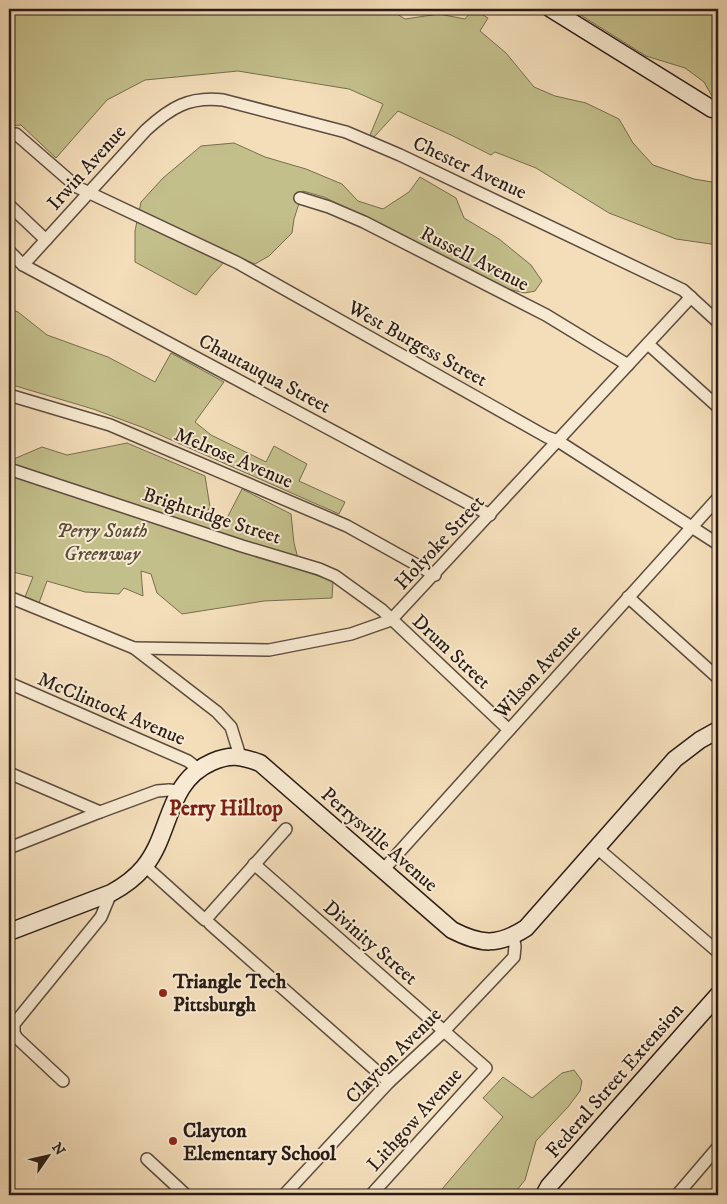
<svg xmlns="http://www.w3.org/2000/svg" width="727" height="1204" font-family="'IM FELL DW Pica',serif">
	<rect width="100%" height="100%" fill="#f4deba"/>
	<filter id="stains"><feTurbulence type="fractalNoise" baseFrequency=".004" numOctaves="4"/><feColorMatrix values="0 0 0 0 .2 0 0 0 0 .09 0 0 0 0 .02 0 0 0 .5 -.17"/></filter>
	<radialGradient id="worn" r=".72"><stop offset=".6" stop-color="#630" stop-opacity="0"/><stop offset="1" stop-color="#630" stop-opacity=".3"/></radialGradient>
	<g fill="#c3bf8b" stroke="#766e50">
		<path d="M9,9h380l16,10 34,-5 26,5 8,-10 15,9 -8,13 26,22 28,34 21,9 31,7 33,16 14,24 20,22 41,14 24,4v62l-42,-6 -67,-26 -73,-45 -41,-16 -4,3 -38,-19 -55,-25 -24,26 -4,-2 13,-31 -34,-15 -111,-18 -93,9 -38,20 -51,58 -35,-33 -12,1z"/>
		<path d="M571,9h147v90l-5,-1 -9,-16 -19,-14 -39,-12z"/>
		<path d="M234,143l31,14 41,12 36,15 16,17 25,8 26,-17 11,-15 36,21 8,20 35,21 32,26 11,16 -7,10 -10,2 -17,-4 -184,-92 -21,-6 -9,28 -2,14 -23,23 -14,8 -23,-10 -21,22 -15,19 -61,-33v-31l6,-29 22,-24 38,-32z"/>
		<path d="M9,308l9,4 29,23 61,22 47,25 16,-29 53,29 -29,40 16,13 55,27 8,-16 33,18 -8,17 46,21 -6,12 -195,-86 -51,-19 -84,-25z"/>
		<path d="M127,443l78,33 5,31 -7,12 21,5 18,-35 49,25 3,29 7,27 32,11 -1,17 -68,3 -82,13 -25,-21 -6,-19 -10,-3 2,25 -19,-8 -5,6 -34,-2 -38,-11 -8,22 -14,-6 8,-20 -24,-6v-110l33,-14 25,8z"/>
		<path d="M574,1070l8,11 -2,10 -12,16 -32,34 -11,39 -12,15h-76l66,-78 -20,-19 20,-21 29,21 30,-25z"/>
	</g>
	<g fill="none" stroke-linecap="round" stroke-linejoin="round">
		<g stroke="#5c4c3f" stroke-width="14">
			<g id="street">
				<path d="M16,134l61,53 161,76 309,174 11,4 160,103"/>
				<path d="M300,198l29,9 35,15 182,93 82,50"/>
				<path d="M9,205l37,35"/>
				<path d="M9,251l14,14 467,250"/>
				<path d="M23,265l123,-135c24,-22 43,-34 77,-30l123,32 54,23 283,135 35,32"/>
				<path d="M648,344l70,63"/>
				<path d="M9,395l101,30 237,101 88,49"/>
				<path d="M9,469l233,77 77,23 16,7 47,34 127,120"/>
				<path d="M9,597l125,51 83,64 14,15 9,29"/>
				<path d="M628,597l90,81"/>
				<path d="M134,648l135,2 82,-16 40,-14 300,-323"/>
				<path d="M9,683l179,78 10,8"/>
				<path d="M9,773l91,39"/>
				<path d="M9,848l91,-36 57,-21 12,-1 9,1"/>
				<path d="M597,848l121,104"/>
				<path d="M254,864l232,204 -115,127"/>
				<path d="M145,866l60,54 81,-91"/>
				<path d="M383,870l335,-372"/>
				<path d="M210,924l179,158"/>
				<path d="M63,1081l-46,-43 -3,-5v-9l87,-107 10,-24"/>
				<path d="M147,1159l39,36"/>
				<path d="M284,1195l105,-113 55,-51 70,-74 1,-11 -2,-10"/>
				<path d="M677,1195l41,-48"/>
			</g>
		</g>
		<g stroke="#2a1c16" stroke-width="19">
			<g id="secondary">
				<path d="M551,9l161,100h6"/>
				<path d="M9,932l102,-39c13,-7 24,-15 33,-26 28,-34 22,-85 68,-105 19,-8 28,-6 48,1l192,167c29,15 46,16 74,-2l149,-169 25,-19 18,-10"/>
				<path d="M544,1195l5,-9 169,-191"/>
			</g>
		</g>
		<use href="#street" stroke="#f8ead2" stroke-width="11"/>
		<use href="#secondary" stroke="#f8ead2" stroke-width="16"/>
	</g>
	<g fill="#8f2418" stroke="#f8ead2" stroke-width="2">
		<circle cx="163" cy="993" r="5"/>
		<circle cx="173" cy="1141" r="5"/>
	</g>
	<g text-anchor="middle" stroke-width="4" stroke-linejoin="round" paint-order="stroke">
		<g font-size="20" fill="#2a1c16" stroke="#f8ead2">
			<text transform="translate(86 167) rotate(-48)" y="7">Irwin Avenue</text>
			<text transform="translate(470 167) rotate(25)" y="7">Chester Avenue</text>
			<text transform="translate(475 258) rotate(27)" y="7">Russell Avenue</text>
			<text transform="translate(418 343) rotate(29)" y="7">West Burgess Street</text>
			<text transform="translate(265 373) rotate(28)" y="7">Chautauqua Street</text>
			<text transform="translate(234 457) rotate(23)" y="7">Melrose Avenue</text>
			<text transform="translate(212 515) rotate(18)" y="7">Brightridge Street</text>
			<text transform="translate(439 542) rotate(-47)" y="7">Holyoke Street</text>
			<text transform="translate(452 651) rotate(43)" y="7">Drum Street</text>
			<text transform="translate(537 671) rotate(-48)" y="7">Wilson Avenue</text>
			<text transform="translate(112 708) rotate(23)" y="7">McClintock Avenue</text>
			<text transform="translate(380 839) rotate(41)" y="7">Perrysville Avenue</text>
			<text transform="translate(371 942) rotate(41)" y="7">Divinity Street</text>
			<text transform="translate(393 1055) rotate(-45)" y="7">Clayton Avenue</text>
			<text transform="translate(614 1080) rotate(-49)" y="7">Federal Street Extension</text>
			<text transform="translate(414 1119) rotate(-48)" y="7">Lithgow Avenue</text>
		</g>
		<g font-size="20" font-style="italic" fill="#584d39" stroke="#f8ead2">
			<text x="102" y="537">Perry South<tspan x="102" dy="23">Greenway</tspan></text>
		</g>
		<g font-size="20" font-weight="bold" fill="#2a1c16" stroke="#f8ead2" text-anchor="start">
			<text x="173" y="988">Triangle Tech<tspan x="173" dy="23">Pittsburgh</tspan></text>
			<text x="183" y="1137">Clayton<tspan x="183" dy="23">Elementary School</tspan></text>
		</g>
		<g font-size="21" font-weight="bold" fill="#7a1f14" stroke="#f8ead2">
			<text x="226" y="815">Perry Hilltop</text>
		</g>
	</g>
	<rect width="727" height="1204" fill="none" stroke="#f4deba" stroke-width="30"/>
	<rect x="10" y="10" width="707" height="1184" fill="none" stroke="#2a1c16" stroke-width="2.5"/>
	<rect x="15" y="15" width="697" height="1174" fill="none" stroke="#2a1c16"/>
	<g transform="translate(48 1156) rotate(56)" stroke="#f8ead2" stroke-width="4" paint-order="stroke">
	<path d="M0-4L9 19L0 12L-9 19Z" fill="#2a1c16"/>
	<text y="-8" font-size="14" font-weight="bold" text-anchor="middle" fill="#2a1c16">N</text>
	</g>
	<rect width="100%" height="100%" filter="url(#stains)"/>
	<rect width="100%" height="100%" fill="url(#worn)"/>
</svg>
